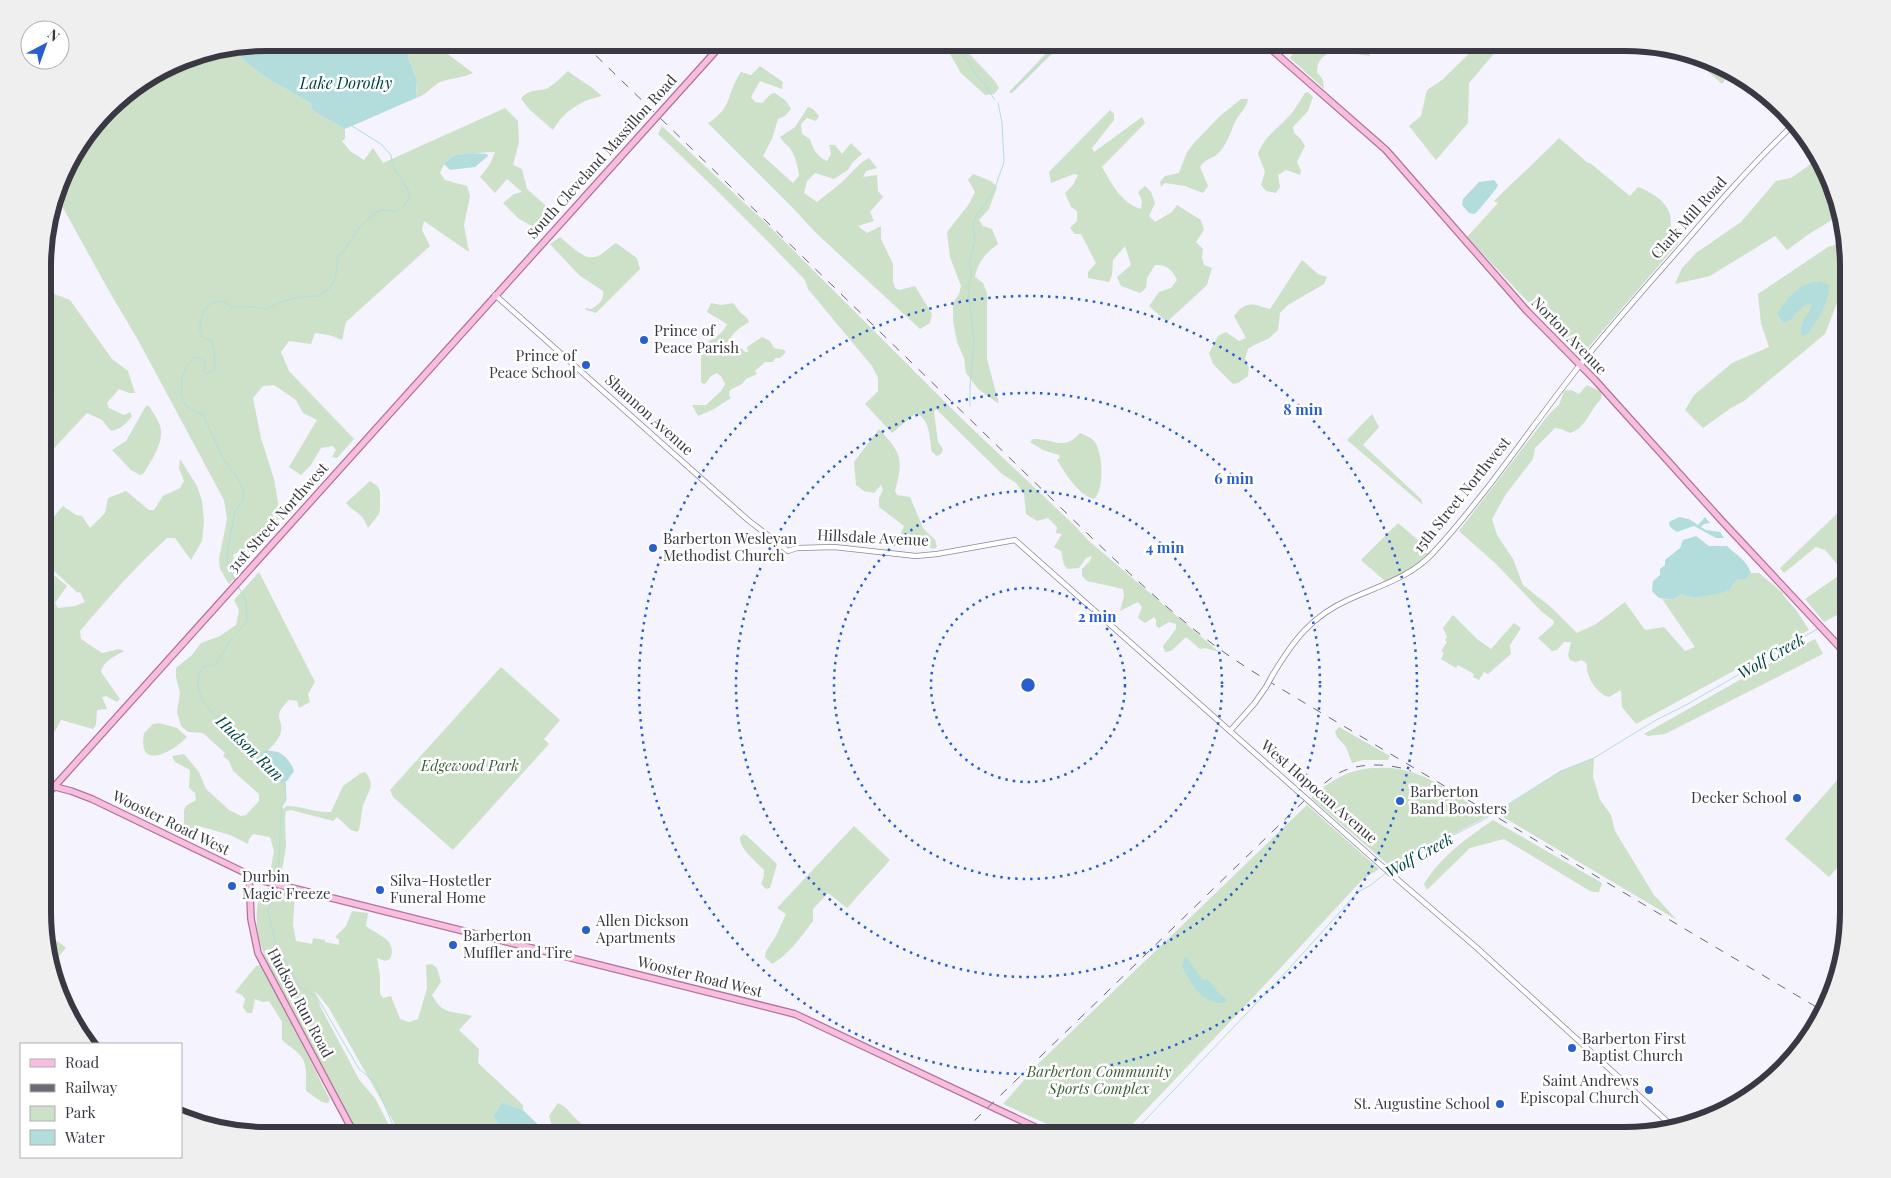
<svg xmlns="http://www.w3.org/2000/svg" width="1891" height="1178" font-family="'Playfair Display',serif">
	<rect width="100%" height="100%" fill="#f5f3fe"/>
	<g fill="#cce1c8">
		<path d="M409,43h24l40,30c-11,5 -22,5 -33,9 -9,5 -14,13 -24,16l1,-18 -9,-23z"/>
		<path d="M941,43h18l35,37 5,8 -5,6 -9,1 -24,-22 -14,-24z"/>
		<path d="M1056,43h10c-20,14 -36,34 -54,50l-3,-1z"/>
		<path d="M1300,43h62l8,13 -14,-2 -16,-11h-7l-1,8c-10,6 -15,9 -15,21l6,8 1,9 -34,-31z"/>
		<path d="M1480,43h23l-34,40 -1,40 -32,37 -27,-34 12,-10 6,-26 15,-10z"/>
		<path d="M235,49c13,22 53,40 75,54l3,8 32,18v10l-3,2 8,10 14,9 9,-12 10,15 122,-55 13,13 1,21 -6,23 9,4 5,20 26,23 -6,15 -9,3 -20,-12 -15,-15 11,-9 8,-2 -15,-13 -12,14 -15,-16 10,-13 5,-12c-10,0 -19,1 -28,2 -17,2 -20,3 -27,19l5,7 22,6 3,10 -6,29 5,27 -45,-31 -2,9 8,16 -84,76 -4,18 -13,-5 -14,-2 -4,11 -22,-3 -8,11 8,19 65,68 -17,19 -5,-1 4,-7 -3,-4 -12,2 -10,17 -10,10 -12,-8 28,-47 -14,-7 -7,-13 -22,-15 -11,1 -10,12 8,40 13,41 7,40 -2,7 -28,30 -5,-8 -13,7 2,10 4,9 -10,10 -9,-15 -1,-10 8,-40 -3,-19 -86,-160 -29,-49 -52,-94 9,-30 53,-69 62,-39z"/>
		<path d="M1687,53l9,1 35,18 -9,12z"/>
		<path d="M760,66l23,16 -1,7 -22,-8 -9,16 4,5 7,1 9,-9 4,-1 11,8 5,8 -6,7 -7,3 -6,20 -9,17 30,27 6,-7c-1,-9 -4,-23 -11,-30 -3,-3 -5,-4 -8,-9l15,-10 13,-20 5,2 6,7 -3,5 -9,-3 -6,6 1,10 8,5c3,10 7,18 17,22l4,-7 -2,-9h6l7,9 9,-11 11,11 -10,9 -4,7 -14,9 -19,-6 -8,8 -3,12 13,9 24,-19 21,-21 7,-4 8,10 -11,3 -3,6 14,-2 1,16 5,6 -13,15 4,9 -16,5 9,7 14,-7v13l12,25v17l2,7 4,2 16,-4 17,28 -2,9 -10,6 -104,-96 -24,-26 -84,-84c25,-15 18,-29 33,-51l10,3z"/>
		<path d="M568,71c11,9 24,15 34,25 -22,5 -37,14 -49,34l-23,-20 -9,-11c8,-11 18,-7 27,-11 7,-4 14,-12 20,-17z"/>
		<path d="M1308,92l5,5 -5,14 -15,16 1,6 6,5 5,8 -8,16 4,9 -1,4 -14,-5 -8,5 2,12 -4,6 -10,-2 -5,-6 4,-13 -7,-18c6,-18 21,-26 33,-40 5,-6 9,-14 14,-21z"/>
		<path d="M1241,99h7c-1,8 -8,14 -12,21 -6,12 -9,27 -20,35 -7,5 -12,5 -16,12l8,19 -5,7 -18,-7 -20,-3 -4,4 -1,-5 5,-6 14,-3 8,-21 7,-9 26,-27z"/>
		<path d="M1110,110l4,4v6l-22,28 2,4 48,-35 3,6 -43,44c10,17 19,36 39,42l1,-8 -4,-9 7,-6 6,6 4,11 -6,13 6,6 17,-10 5,-7 24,15 3,10 -8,12 7,7 -1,9 2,7 8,3 -5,17 -40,37 -18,-16 10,-14 12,-4 6,-8c-5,-11 -10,-15 -22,-15l-8,13 -1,10 -6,5 -19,-7 -4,-9 14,-12 -6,-19 -12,14 -1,15 -3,7 -21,-4v-6l8,-9 -15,-29h-6l-5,-6 7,-7v-10l-6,-4 -6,-14 8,-8 5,-10 -4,-1 -23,9 -2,-11z"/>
		<path d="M662,126l104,97 196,196 111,105 16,17 130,111 -14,-4 -5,1 -14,-12 -15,14 -6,1 -2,-6 13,-17v-5l-7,-2 -10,6 -3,-2v-6l-2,-3 -9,6 -7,-5 4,-11 -4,-5 -18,9 4,-15 -1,-7 -36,-8 -5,-5v-7l7,-7 3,-6 -6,2 -7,10 -11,1 -4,-4 -3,-14 -7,-4 8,-13 -6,-1 1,-6 -9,-9 -11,3 -11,-7 -2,-20 -8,-11 -14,-9 -66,-65 -2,3 4,30 5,7 -2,5 -4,2 -5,-4c-3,-15 -1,-31 -16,-39l-24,20 -27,-29 13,-13v-13l-6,-12 -64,-77 -3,-9c-48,-50 -97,-99 -147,-146z"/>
		<path d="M1559,138l29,25h2l40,33 8,-9c11,4 27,13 31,25 5,14 -3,19 10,30l-99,115 -113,-120 31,-34 -4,-2c21,-21 44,-41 65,-63z"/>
		<path d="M1819,156l18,61 -28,17 -22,16 -12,-14 -65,40 -35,8 7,-16 14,-15 45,-31 35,-41 15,-3 17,-12z"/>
		<path d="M973,174l18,7 6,6 -8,22 -10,11 4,6 9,3 6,15c-12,9 -20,17 -23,33l8,6 4,10v66l12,45 -21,-15 -12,-16 -2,-15 -7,-16 -4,-22v-17l6,-9 2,-8 -11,-29 -3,-25 22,-28 6,-12 -7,-12z"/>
		<path d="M560,237c9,7 23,23 35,20 8,-2 14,-10 21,-14l21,15 3,11 -44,44 -10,-3 -1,-2 6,1c8,-5 13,-8 12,-18l-24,-16 -29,-31z"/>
		<path d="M1845,242l3,10v29l-5,6 -18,47 -81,67 -13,7 -28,20 -18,-18 9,-15 38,-32 37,-16 -8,-23 -3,-30 70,-47z"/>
		<path d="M1302,260l16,14 9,3 -3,7 -36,21 -8,8 -2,17 -10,9 -14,6 -6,4 -3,9 4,10 -1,8 -10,7 -5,1 -20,-20 -4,-11 9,-17 8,-4 13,9 7,-3 -12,-22c13,-16 17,-12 36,-7z"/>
		<path d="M44,290l26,10 42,59 16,12 7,22h-6l-10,-4 -12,14 2,5 15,7 6,-3 2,4c-6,8 -11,13 -21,15l-9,-11 -15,-7 -43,46z"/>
		<path d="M711,303l10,2 12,-2 7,9 8,7 1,3c-11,7 -18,11 -21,23l4,4 9,-1 4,4h3l-1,-5 15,-10 8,4 4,7 10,2 2,2 -6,6h-5l-2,4h-8l-10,9 2,3 -11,5 -4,5 -12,6 -1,5 2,3 -17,11 -16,7 -6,-11h14l15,-14 4,-7 -4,-8 -4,-3 -6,3 -5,7 -2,1 -3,-2v-33c8,-11 19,-10 26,-25l-20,-12z"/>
		<path d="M1587,385l15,7 -1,7c-11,11 -15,29 -31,34l-9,-4 -6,-1 -20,20 -2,11 -27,35 -14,25 5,16 16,24 10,26 29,23 25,25 19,-9 29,-22 20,28 19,-3 21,24 10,-4 -33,-48 11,1 8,-6 12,4 36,-8 9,-11h8l5,-6h8l24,20 -1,1 15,17 12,19 -173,94 -14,-17 -1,-17 -12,7c-11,-2 -24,-21 -22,-33l-5,-4 -6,2 -6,-2 -2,-5 3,-13h-7l-7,8 -5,1 -14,-13 15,-13 1,-4 -12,-9 -47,-49 -36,-32 90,-117 10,-9 5,-14 7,-1 8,4z"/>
		<path d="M146,406h3c4,7 12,17 12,25 1,14 -10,31 -18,43l-3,1 -9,-5 -19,-20 14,-9z"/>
		<path d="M1372,414l7,13 -16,18 58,54 2,6 -76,-65z"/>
		<path d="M879,429c22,24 25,29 16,62l2,4 13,2 13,31 12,12 2,7 -3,2 -18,-6 -12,3 -5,-8 5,-12 -25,-19v-9l4,-8 -2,-5 -7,8 -10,-2 -8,-6 -2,-23z"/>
		<path d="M1080,433c4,2 11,4 14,8 9,10 11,49 0,58 -16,-4 -28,-25 -37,-39l3,-2 -1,-3 -16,-5 -13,-8 3,-3c19,-1 31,13 47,-6z"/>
		<path d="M180,459l17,27 5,15 2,20 -2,20 -11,19 -16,-22h-8c-32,29 -59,60 -87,93l1,8 21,14 17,-4 5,2c-8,5 -21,10 -23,21l19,27 -3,3 -11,-6 -4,1 5,12 -10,1 -1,15 -3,4 -32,-9 -6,11 -11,3v-167l23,19 -12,17 3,5 17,-2 10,-4 -5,-10 -2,1 -34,-31v-8l4,-4 -4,-6v-16l19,-22 13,9 6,1 8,12 15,-15 3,-15 18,-7 23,19h5l9,-14 17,-8 4,-7 -5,-13z"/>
		<path d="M370,481l7,5 3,5v18l-1,5 -11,14c-2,-5 -5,-11 -9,-14 -5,-4 -9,-6 -13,-11z"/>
		<path d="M1847,508l1,101 -24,13 -19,-23 39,-27 -19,-22 -9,-3 -32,26 -4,-5 62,-59z"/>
		<path d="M1398,523l34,29 -15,14 -31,16 -25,-22z"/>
		<path d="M259,572l56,110 -7,12 2,8 -11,6 -2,-7 -8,-1c-20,20 -3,18 -9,35 -4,10 -15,16 -21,25h6l20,19 1,21 -4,6 1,3 4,-3c15,0 29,7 44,6l12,-26 18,-13 4,-1c12,14 2,20 -2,34 -2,8 -2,16 -4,24l-2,2 -6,-2 -14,-13 -4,4 -42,-11 -5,1 -1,6 1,30 -5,29 -11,-3 4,-22 -4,-14 -17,-3 -4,5 -1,5 -18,-9 -31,-9 -6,2 -7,6 -7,-3 5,-8v-13l2,-4 10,-6 -1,-7 -6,-5 1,-18 -15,-8 -3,-6 12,-2 15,18 7,17 23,21 12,6 5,-1 13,-14v-7l-26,-23 -4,-10 -6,-5 2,-3 -22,-20 -15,-1 -7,-6 -4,-14 3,-19 -4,-16v-9l16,-13 9,-12 19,-7 16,-11 3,-15 -5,-10z"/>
		<path d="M1453,615l24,24 14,10 23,-26 7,5 -11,17 1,9 -23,20 -4,-2 -5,8 -6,-3 1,-3 -16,-9 -2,3 -15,-9 3,-6 -3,-2 6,-9 -2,-2 2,-3 -4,-9z"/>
		<path d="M1815,639l8,15 -158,80 -17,2 -4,-2 108,-61z"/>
		<path d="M501,667l59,53 -16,19 5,5 -96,106 -60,-53 -3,-7z"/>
		<path d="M159,723l18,5 10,9c-14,15 -50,35 -43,-4l9,-9z"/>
		<path d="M1339,727l51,29 -2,4h-25l-11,3 -6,-16 -9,-10 -2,-6z"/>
		<path d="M1594,758l-1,19 7,23 11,15 4,16 39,64 23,25 -174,-103 5,-12 40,-26 13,-8z"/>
		<path d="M1371,768c9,0 19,-1 27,1 33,5 63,30 90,47l-90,47 -6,5 -81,-70c19,-17 34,-27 60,-30z"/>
		<path d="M1848,768v88l-19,21 -44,-38z"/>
		<path d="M1307,805l72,64 -17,11 -116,125 -124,130h-51l-68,-31 36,-41z"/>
		<path d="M1493,820l109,63 -3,9h-5l-4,-1 -86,-52 -34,9 -43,42 -3,-6c17,-28 43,-46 69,-64z"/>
		<path d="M854,826l36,34 -43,48 -19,-15 -15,16v12c-12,16 -23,32 -41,43l-7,-7 1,-6 10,-15 10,-22 -9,-6z"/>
		<path d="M743,834l4,2 30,28 -7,24 -4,1 -5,-5 3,-8v-6c-7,-8 -25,-21 -24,-33z"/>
		<path d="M267,888l28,7 -2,30 3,16 16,3 1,-6 12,2v2l14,3v-6l-3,-1v-2l10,-10 6,-15 16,2 -2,13c12,10 32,13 24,33l-5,2 -8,-3 3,18v18l3,4 8,-2 9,23 9,3 9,-3 9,-31 -1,-23 6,-1 5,4 4,14 -9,13c11,21 20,15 40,21l-13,14 20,19 -1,14 45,42v5l-21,-8 -9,14 14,19h-106l-72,-127 -14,-17 6,17 39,73 15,17 19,37h-36l-91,-173c-10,-24 -15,-48 -5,-73z"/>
		<path d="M54,940l6,3 6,5 -14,16 -7,-21z"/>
		<path d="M260,965l33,60 37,75 -2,3 -6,-1 -16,-11c-1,-14 3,-28 -8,-38 -5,-5 -11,-8 -16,-13v-18l-13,-21 -6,1 -8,-3 -3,14h-5l-4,-6 2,-8 -3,-4 -7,-3 21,-26z"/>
		<path d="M558,1103c11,5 15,15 25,22 6,4 12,3 16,10h-16l-10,-5 -11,4 -5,-1 -5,-7 -3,-10z"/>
	</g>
	<g fill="#b3dddd">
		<path d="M266,43h143l-1,14 9,23 -1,18 -71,31 -32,-18 -3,-8c-22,-14 -62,-32 -75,-54z"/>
		<path d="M472,153l15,1 1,2 -13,11 -25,3 -6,-6c9,-11 16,-9 28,-11z"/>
		<path d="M1494,180l4,5 -2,4 -19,23 -3,2 -5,-1 -7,-8 1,-6 16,-17z"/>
		<path d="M1820,281l9,4c0,19 -11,34 -21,49l-7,2c-3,-14 8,-20 11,-32l-8,1 -14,15 -6,3 -7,-9c12,-18 20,-30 43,-33z"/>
		<path d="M1679,517l10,2 9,6 7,-8 5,6 -6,1 -3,3 5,3 14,2 4,6h-8l-22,-12 -17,6 -7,-5 -1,-5z"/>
		<path d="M1696,536l13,10h18c10,10 18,12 24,27l-5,6h-8l-9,11 -8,3 -28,5 -12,-4 -8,6 -14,-2 -7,-7 1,-10 7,-6v-6l5,-4v-5l15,-12 3,-8z"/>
		<path d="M265,750c4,1 9,1 13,2 7,3 14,12 16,19l-7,10 -5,2 -15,-16 -6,-12z"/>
		<path d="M1185,956l18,24 4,-1c7,6 12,17 20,20l-1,3c-23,5 -34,-18 -44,-35z"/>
		<path d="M502,1102l21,8 26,25h-42l-14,-19z"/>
	</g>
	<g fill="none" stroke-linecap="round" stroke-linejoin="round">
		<g stroke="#b3dddd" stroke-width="1">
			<path d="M951,43l18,19 9,16 9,8 1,4 7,10"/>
			<path d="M1010,92l51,-49"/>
			<path d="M970,406v-19l4,-46 -6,-54 4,-15 -3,-9 6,-22 -2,-16 3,-9 18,-25 10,-29 -2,-40 -4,-19"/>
			<path d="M235,581l-8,-21 1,-11 7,-38 7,-9 2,-9 -5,-12 -16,-23 -20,-43 -17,-9 -5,-11 1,-17 4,-11 8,-9h5l6,4 -1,9 2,3 9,-4 -1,-22 -3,-8c-4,-1 -9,-2 -10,-6 -2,-2 -1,-5 -1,-8 2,-16 8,-26 26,-24l4,5h21l17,2 10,-6 22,-6 18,-1 10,-6 6,-8 3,-12v-13c11,-8 14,-19 22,-29 6,-7 14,-13 21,-18l17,1 7,-5 6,-11c-5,-15 -19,-24 -19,-40l-10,-11 -29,-18"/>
			<path d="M236,634l11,-13 -1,-21 -8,-14"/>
			<path d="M232,638l-17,27 -11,1c-15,22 1,39 16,55 8,7 14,15 23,21 7,5 13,7 19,14"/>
			<path d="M1390,870l8,-7 85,-43 78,-49 33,-13 62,-38 30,-15 133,-77"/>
			<path d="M276,882l3,-19 2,-49 1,-8 4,-6 -1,-20"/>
			<path d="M276,886l-8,26 8,32 24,43 17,10 42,72 16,13 22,53"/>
			<path d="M1131,1135l155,-163 72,-80 13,-7 16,-13"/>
		</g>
		<g stroke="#8c879e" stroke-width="6">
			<g id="minor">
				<path d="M495,295l253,225 40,31 9,-3 37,-1 82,9 21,-2 78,-14 368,327 94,81 194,177"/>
				<path d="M1272,676c21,-35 39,-60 78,-77 29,-13 61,-22 83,-46 54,-59 98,-126 147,-188 32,-40 66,-78 100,-117 36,-42 72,-84 112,-122"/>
				<path d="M1230,731l24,-27 12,-17"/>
				<path d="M1803,1043l9,-10"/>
			</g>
		</g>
		<g stroke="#b2739a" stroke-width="8">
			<g id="major">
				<path d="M1264,43l122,107 141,161 68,69 127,141 126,135"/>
				<path d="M44,784l27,7 21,8 168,81 535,134 257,121"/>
				<path d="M44,798l679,-755"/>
				<path d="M249,874l2,45 7,34 97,182"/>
			</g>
		</g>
		<use href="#minor" stroke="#fff" stroke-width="4.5"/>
		<use href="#major" stroke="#f8bedf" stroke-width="5.5"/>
		<g stroke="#6c6a74" stroke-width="1" stroke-dasharray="9 9" stroke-linecap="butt">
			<path d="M583,43l509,495c38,36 76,72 118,104 26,20 55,37 83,54l530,315"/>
			<path d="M964,1135l12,-16 330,-320c10,-8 20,-18 31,-25 21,-12 52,-11 74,-3"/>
		</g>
		<g stroke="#8c879e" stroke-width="6" stroke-linecap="butt">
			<path id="minor-bridge" d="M1266,687l6,-11"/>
		</g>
		<use href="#minor-bridge" stroke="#fff" stroke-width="4.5"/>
	</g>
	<g fill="none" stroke="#295fcd" stroke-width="2.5" stroke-dasharray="2.5 5">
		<circle cx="1028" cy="685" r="97"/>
		<circle cx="1028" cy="685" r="194"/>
		<circle cx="1028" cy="685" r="292"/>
		<circle cx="1028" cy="685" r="389"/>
	</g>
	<g fill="#295fcd" stroke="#fff" stroke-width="2">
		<circle cx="644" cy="340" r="5"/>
		<circle cx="586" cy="365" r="5"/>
		<circle cx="653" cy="548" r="5"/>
		<circle cx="1797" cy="798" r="5"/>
		<circle cx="1400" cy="801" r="5"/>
		<circle cx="232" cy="886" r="5"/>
		<circle cx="380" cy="890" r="5"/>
		<circle cx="586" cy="930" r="5"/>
		<circle cx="453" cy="945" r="5"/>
		<circle cx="1572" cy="1048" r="5"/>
		<circle cx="1649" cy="1090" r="5"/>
		<circle cx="1500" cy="1104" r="5"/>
	</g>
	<g text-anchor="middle" stroke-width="5" stroke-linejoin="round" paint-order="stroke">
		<g font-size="15" fill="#3a3842" stroke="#fff">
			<text transform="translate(602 157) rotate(-48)" y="5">South Cleveland Massillon Road</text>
			<text transform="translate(1689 218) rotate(-48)" y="5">Clark Mill Road</text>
			<text transform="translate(1569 336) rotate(46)" y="5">Norton Avenue</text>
			<text transform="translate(649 415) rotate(42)" y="5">Shannon Avenue</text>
			<text transform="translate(1462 495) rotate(-51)" y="5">15th Street Northwest</text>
			<text transform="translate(278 518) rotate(-48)" y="5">31st Street Northwest</text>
			<text transform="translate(873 538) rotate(3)" y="5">Hillsdale Avenue</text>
			<text transform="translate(1319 792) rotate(41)" y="5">West Hopocan Avenue</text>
			<text transform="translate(171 823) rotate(26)" y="5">Wooster Road West</text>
			<text transform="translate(700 977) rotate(14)" y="5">Wooster Road West</text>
			<text transform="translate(300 1003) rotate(62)" y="5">Hudson Run Road</text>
		</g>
		<g font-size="15" fill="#3a3842" stroke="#fff" text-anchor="start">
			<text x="654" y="336">Prince of<tspan x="654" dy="17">Peace Parish</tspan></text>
			<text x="576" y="361" text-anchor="end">Prince of<tspan x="576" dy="17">Peace School</tspan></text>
			<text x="663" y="544">Barberton Wesleyan<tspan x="663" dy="17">Methodist Church</tspan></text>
			<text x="1410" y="797">Barberton<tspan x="1410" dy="17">Band Boosters</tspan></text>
			<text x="1787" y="803" text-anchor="end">Decker School</text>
			<text x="242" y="882">Durbin<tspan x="242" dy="17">Magic Freeze</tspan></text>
			<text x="390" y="886">Silva-Hostetler<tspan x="390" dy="17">Funeral Home</tspan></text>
			<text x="596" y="926">Allen Dickson<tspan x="596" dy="17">Apartments</tspan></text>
			<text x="463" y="941">Barberton<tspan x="463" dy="17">Muffler and Tire</tspan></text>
			<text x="1582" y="1044">Barberton First<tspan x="1582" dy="17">Baptist Church</tspan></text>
			<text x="1639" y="1086" text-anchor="end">Saint Andrews<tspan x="1639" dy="17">Episcopal Church</tspan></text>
			<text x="1490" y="1109" text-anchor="end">St. Augustine School</text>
		</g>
		<g font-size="15" font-style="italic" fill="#3c5d35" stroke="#fff">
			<text x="470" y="771">Edgewood Park</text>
			<text x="1099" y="1077">Barberton Community<tspan x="1099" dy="17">Sports Complex</tspan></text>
		</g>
		<g font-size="16" font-style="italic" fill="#004343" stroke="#fff">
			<text x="346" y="89">Lake Dorothy</text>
			<text transform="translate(1771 656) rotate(-30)" y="6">Wolf Creek</text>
			<text transform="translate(250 748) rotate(44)" y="6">Hudson Run</text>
			<text transform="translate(1419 855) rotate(-29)" y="6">Wolf Creek</text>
		</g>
	</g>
	<path d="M0 0H1891V1178H0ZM266 51H1625A215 215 0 0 1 1840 266V912A215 215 0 0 1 1625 1127H266A215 215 0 0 1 51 912V266A215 215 0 0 1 266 51Z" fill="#efeff0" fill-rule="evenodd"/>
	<path fill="none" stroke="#3a3842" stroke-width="6" d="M266 51H1625A215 215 0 0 1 1840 266V912A215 215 0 0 1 1625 1127H266A215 215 0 0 1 51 912V266A215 215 0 0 1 266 51Z"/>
	<circle cx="1028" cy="685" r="8" fill="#295fcd" stroke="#fff" stroke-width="2.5"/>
	<g font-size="15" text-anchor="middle" font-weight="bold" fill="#295fcd" stroke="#fff" stroke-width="5" stroke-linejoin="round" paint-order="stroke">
		<text x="1303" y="415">8 min</text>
		<text x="1234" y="484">6 min</text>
		<text x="1165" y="553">4 min</text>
		<text x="1097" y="622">2 min</text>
	</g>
	<rect x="20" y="1043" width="162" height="115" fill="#ffffff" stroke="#b0afb3"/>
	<rect x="30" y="1059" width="25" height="8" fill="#f8bedf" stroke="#b0afb3"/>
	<text x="65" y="1068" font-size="15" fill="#3a3842">Road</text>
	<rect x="30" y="1084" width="25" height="8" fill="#6c6a74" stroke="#b0afb3"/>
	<text x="65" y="1093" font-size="15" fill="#3a3842">Railway</text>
	<rect x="30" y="1106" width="25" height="15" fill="#cce1c8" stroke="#b0afb3"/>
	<text x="65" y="1118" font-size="15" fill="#3a3842">Park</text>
	<rect x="30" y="1130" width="25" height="15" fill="#b3dddd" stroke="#b0afb3"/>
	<text x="65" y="1143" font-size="15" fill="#3a3842">Water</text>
	<g transform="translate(45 45) rotate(41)"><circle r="24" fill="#ffffff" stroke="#b0afb3"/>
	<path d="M0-4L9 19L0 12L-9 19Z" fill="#295fcd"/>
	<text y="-8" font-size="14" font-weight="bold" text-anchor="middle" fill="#3a3842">N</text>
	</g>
</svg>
